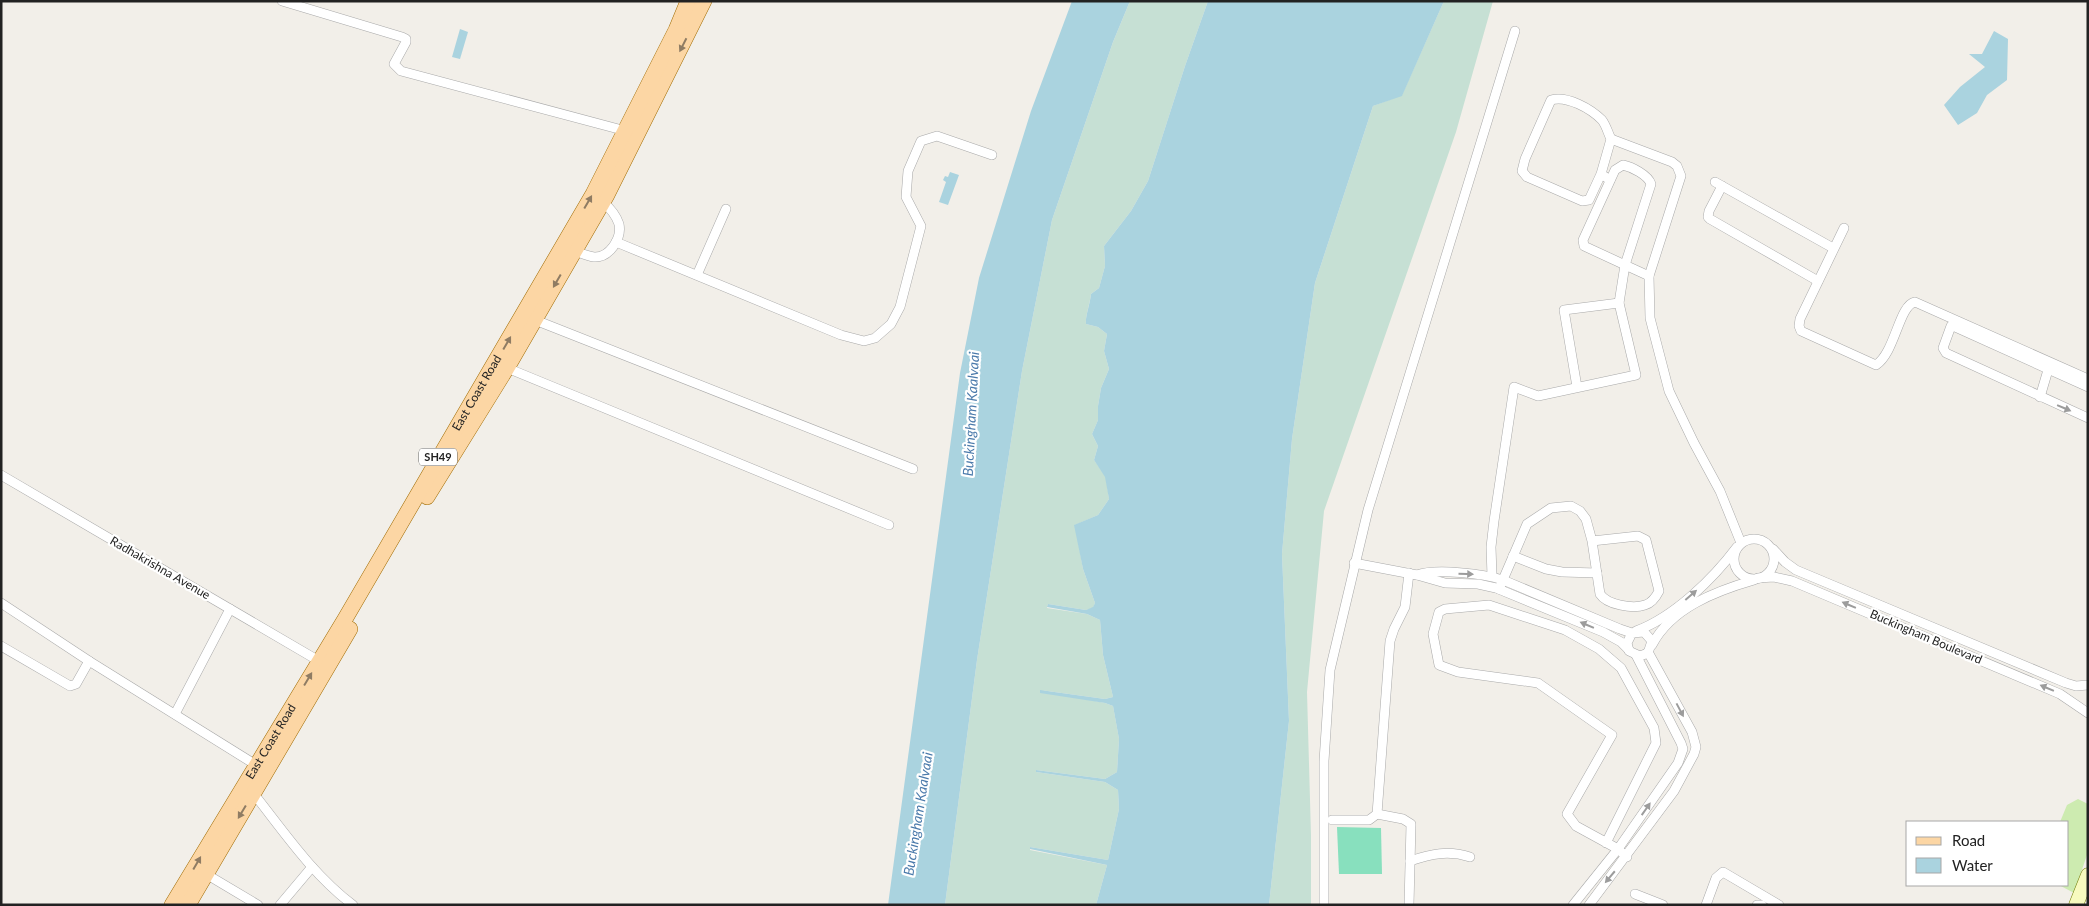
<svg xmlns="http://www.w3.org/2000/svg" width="2089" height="906" font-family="Lato,sans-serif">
	<rect width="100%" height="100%" fill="#f2efe9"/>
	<path fill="#cdebb0" d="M2078,799l10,5v48l-14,41 -15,-8h9v-63h-8l7,-17z"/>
	<g fill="#c6e0d4">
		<path d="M1130,1h78l-23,65 -37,115 -17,30 -27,35 1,20 -6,22 -8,6c-1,9 -6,23 -5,30l12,3 9,7 -3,17 5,18 -8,19 -3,18v14l-6,14 6,12 -4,14 12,17 3,22 -11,16 -23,10 8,44 12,34 -2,5 -7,2 -38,-6 -1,4 40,6 13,6 3,35 10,42 -8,2 -65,-9 65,13 8,3 6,33 -2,33 -12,7 -69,-9v2l69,10 13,8 1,19 -11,51 -78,-13v3l77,15 -11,40h-151l32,-245 45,-289 30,-151 61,-178z"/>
		<path d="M1444,1h49l-37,131 -132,379 -17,181 4,143v70h-42l20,-184 -7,-167 10,-115 23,-156 58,-177 29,-11z"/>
	</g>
	<path fill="#88e0be" d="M1337,827l44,1 1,46h-43z"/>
	<g fill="#aad3df">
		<path d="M1072,1h58l-17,41 -61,178 -30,151 -45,289 -32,245h-57l72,-532 19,-95 52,-167z"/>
		<path d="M1208,1h236l-42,95 -29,10 -58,177 -23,156 -10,115 7,167 -20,184h-173l11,-40 -77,-16v-2l78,13 11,-51 -1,-19 -13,-8 -69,-10v-2l69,9 12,-7 2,-33 -6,-33 -8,-3 -65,-10v-3l65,9 8,-2 -10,-42 -3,-35 -13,-6 -40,-7 1,-3 38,6 7,-3 2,-4 -12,-34 -9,-44 24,-10 11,-16 -4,-22 -11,-17 4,-14 -6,-12 6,-14v-14l3,-18 8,-19 -5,-18 3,-17 -9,-7 -12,-3c-1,-7 4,-20 5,-30l8,-6 6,-22 -1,-20 27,-35 17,-30 37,-115z"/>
		<path d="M460,29l8,3 -8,27 -8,-2z"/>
		<path d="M1994,31l14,8 -1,41 -20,15 -10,18 -19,12 -14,-20 16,-18 25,-20 -16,-13h13z"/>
		<path d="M950,172l9,3 -11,30 -9,-3 7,-20 -3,-2 2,-4 3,1z"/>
	</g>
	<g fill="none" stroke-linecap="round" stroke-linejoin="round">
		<g stroke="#a9a9a9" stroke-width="10">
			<g id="street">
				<path d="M282,1l120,36 4,2v3l-12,22 7,7 225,60"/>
				<path d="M1611,139l61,23 5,4 4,10 -32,100 1,42 19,73 25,52 26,48 21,52"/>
				<path d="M1623,165c9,2 25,10 28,19l-26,81 -41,-19 -1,-6 32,-70z"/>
				<path d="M1601,174l10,-35c-3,-6 -5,-14 -9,-19 -11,-11 -35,-25 -51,-20l-26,59 -3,12 5,6 55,24 7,-1 12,-26 9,6"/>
				<path d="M1715,182l118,66"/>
				<path d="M1722,186l-13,25 -1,6 2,2 108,62"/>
				<path d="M1844,228l-44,91 -1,7 2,5 75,34c19,-12 23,-60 39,-63l173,77"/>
				<path d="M616,242l225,93 23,6 11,-3 16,-14 9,-17 21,-81 -15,-29 2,-26 13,-30 16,-5 55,19"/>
				<path d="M575,251c6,2 12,5 19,6 15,1 28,-18 25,-33 -3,-9 -9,-16 -16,-22"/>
				<path d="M697,275l29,-66"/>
				<path d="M535,320l378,149"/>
				<path d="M507,368l382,157"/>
				<path d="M1577,387l-13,-77 55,-7"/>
				<path d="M2088,387l-133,-60 -4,-1 -8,22 3,5 142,65"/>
				<path d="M2040,397l8,-27"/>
				<path d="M1,475l318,186"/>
				<circle cx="1754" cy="559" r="20"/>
				<path d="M1773,549l12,13 11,8 270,113 10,3 12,-1"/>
				<path d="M1513,556l33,13 16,3 35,1"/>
				<path d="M1354,563l63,12 28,8 33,1 18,4 107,44 18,10 8,8"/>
				<path d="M1417,575c19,-7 67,-1 86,5l117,49 12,4 12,-1 8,9 -4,12 -8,3 -11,-5 -2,-8 5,-10"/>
				<path d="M1492,576l-1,-29 3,-26 20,-134 24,9 98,-21 -17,-72 6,-38 24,11"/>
				<path d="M1758,578l16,-1 18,4 268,113 28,19"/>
				<path d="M1499,589l28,-65 24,-16 20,-2 9,5 6,8 6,22 8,53c7,11 33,15 45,11 7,-2 11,-8 14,-14l-13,-51 -8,-4 -46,5"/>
				<path d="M1,603l88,58 167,104"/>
				<path d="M1636,631c38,-14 77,-52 101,-84"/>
				<path d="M1652,645c19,-37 64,-54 102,-65"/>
				<path d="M1,646l69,40 6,-2 13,-23"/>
				<path d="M175,714l55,-105"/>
				<path d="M254,794c30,38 59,81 99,111"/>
				<path d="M1377,814l26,5 8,5 -2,81"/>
				<path d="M1332,820h37l8,-6 13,-173 4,-12 11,-22 4,-34"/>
				<path d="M1606,843l50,-100 -2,-15 -33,-60 -22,-19 -34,-19 -76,-25 -44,4 -6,3 -6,22 6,31 19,7 80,11 74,52 -45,79 9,12 42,23 9,8"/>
				<path d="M1410,861c21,-7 38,-11 60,-4"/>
				<path d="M206,874l52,31"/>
				<path d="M1635,894l28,11"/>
				<path d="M280,905l32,-38"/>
				<path d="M1324,905v-144l6,-91 38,-160 147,-479"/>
				<path d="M1573,905l45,-56 60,-86 5,-14 -2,-6 -45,-88"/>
				<path d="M1589,905l85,-114 20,-37 2,-7 -4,-15 -44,-80"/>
				<path d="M1706,905l10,-27 7,-6 56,33"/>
				<path d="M1757,905h5"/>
			</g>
		</g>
		<g stroke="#707d05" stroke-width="15">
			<path id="secondary" d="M2076,905l12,-30"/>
		</g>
		<g stroke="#a06b00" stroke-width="16">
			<g id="primary">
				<path d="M427,497l80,-129 100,-173 97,-194"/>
				<path id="s1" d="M172,905l173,-286 248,-425 83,-164 12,-29"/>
				<path d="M188,905l162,-276"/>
			</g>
		</g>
		<use href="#street" stroke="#fff" stroke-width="9"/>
		<use href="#secondary" stroke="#f7fabf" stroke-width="14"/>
		<use href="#primary" stroke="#fcd6a4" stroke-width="15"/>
	</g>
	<defs><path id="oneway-solid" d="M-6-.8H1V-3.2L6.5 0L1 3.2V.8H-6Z" transform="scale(1.25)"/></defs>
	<g fill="#8f7c63">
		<use href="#oneway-solid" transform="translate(683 45) rotate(117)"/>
		<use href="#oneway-solid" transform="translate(588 202) rotate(-60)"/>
		<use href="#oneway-solid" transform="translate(557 281) rotate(120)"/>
		<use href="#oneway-solid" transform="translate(507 343) rotate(-60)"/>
		<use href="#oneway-solid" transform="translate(308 679) rotate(-59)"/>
		<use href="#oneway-solid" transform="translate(242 812) rotate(121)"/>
		<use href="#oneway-solid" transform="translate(197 863) rotate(-60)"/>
	</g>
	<g fill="#9c9c9c">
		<use href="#oneway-solid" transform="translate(2064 408) rotate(23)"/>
		<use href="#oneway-solid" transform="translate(1466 574) rotate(2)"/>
		<use href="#oneway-solid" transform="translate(1691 595) rotate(-41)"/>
		<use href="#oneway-solid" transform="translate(1849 605) rotate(-157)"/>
		<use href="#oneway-solid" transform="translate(1587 625) rotate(-157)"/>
		<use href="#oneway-solid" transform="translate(2047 688) rotate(-157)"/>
		<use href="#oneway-solid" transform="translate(1680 710) rotate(62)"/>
		<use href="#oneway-solid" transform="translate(1646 809) rotate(-55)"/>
		<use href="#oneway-solid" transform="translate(1610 877) rotate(130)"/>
	</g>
	<g text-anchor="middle" stroke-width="4.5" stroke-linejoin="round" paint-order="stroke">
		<rect fill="#fff" stroke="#646464" stroke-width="1" x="419" y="448.5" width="38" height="17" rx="4"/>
		<g font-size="11" font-weight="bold" fill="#222">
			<text x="438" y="461">SH49</text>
		</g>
		<g font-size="12" fill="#222" stroke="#fff">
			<text dy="4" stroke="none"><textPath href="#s1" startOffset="596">East Coast Road</textPath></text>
			<text transform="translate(160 568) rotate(30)" y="4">Radhakrishna Avenue</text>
			<text transform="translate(1926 637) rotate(23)" y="4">Buckingham Boulevard</text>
			<text dy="4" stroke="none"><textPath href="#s1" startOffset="191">East Coast Road</textPath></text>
		</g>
		<g font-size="14" font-style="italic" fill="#4a7aab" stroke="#fff">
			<text transform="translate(971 414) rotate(-87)" y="5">Buckingham Kaalvaai</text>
			<text transform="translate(918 814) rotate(-81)" y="5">Buckingham Kaalvaai</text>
		</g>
	</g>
	<rect width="2089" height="906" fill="none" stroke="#222222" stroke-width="5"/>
	<rect x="1906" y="821" width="162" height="65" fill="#ffffff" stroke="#a7a7a7"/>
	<rect x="1916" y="837" width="25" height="8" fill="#fcd6a4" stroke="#a7a7a7"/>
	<text x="1952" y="846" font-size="15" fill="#222222">Road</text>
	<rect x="1916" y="858" width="25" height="15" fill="#aad3df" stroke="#a7a7a7"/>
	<text x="1952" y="871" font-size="15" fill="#222222">Water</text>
</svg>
